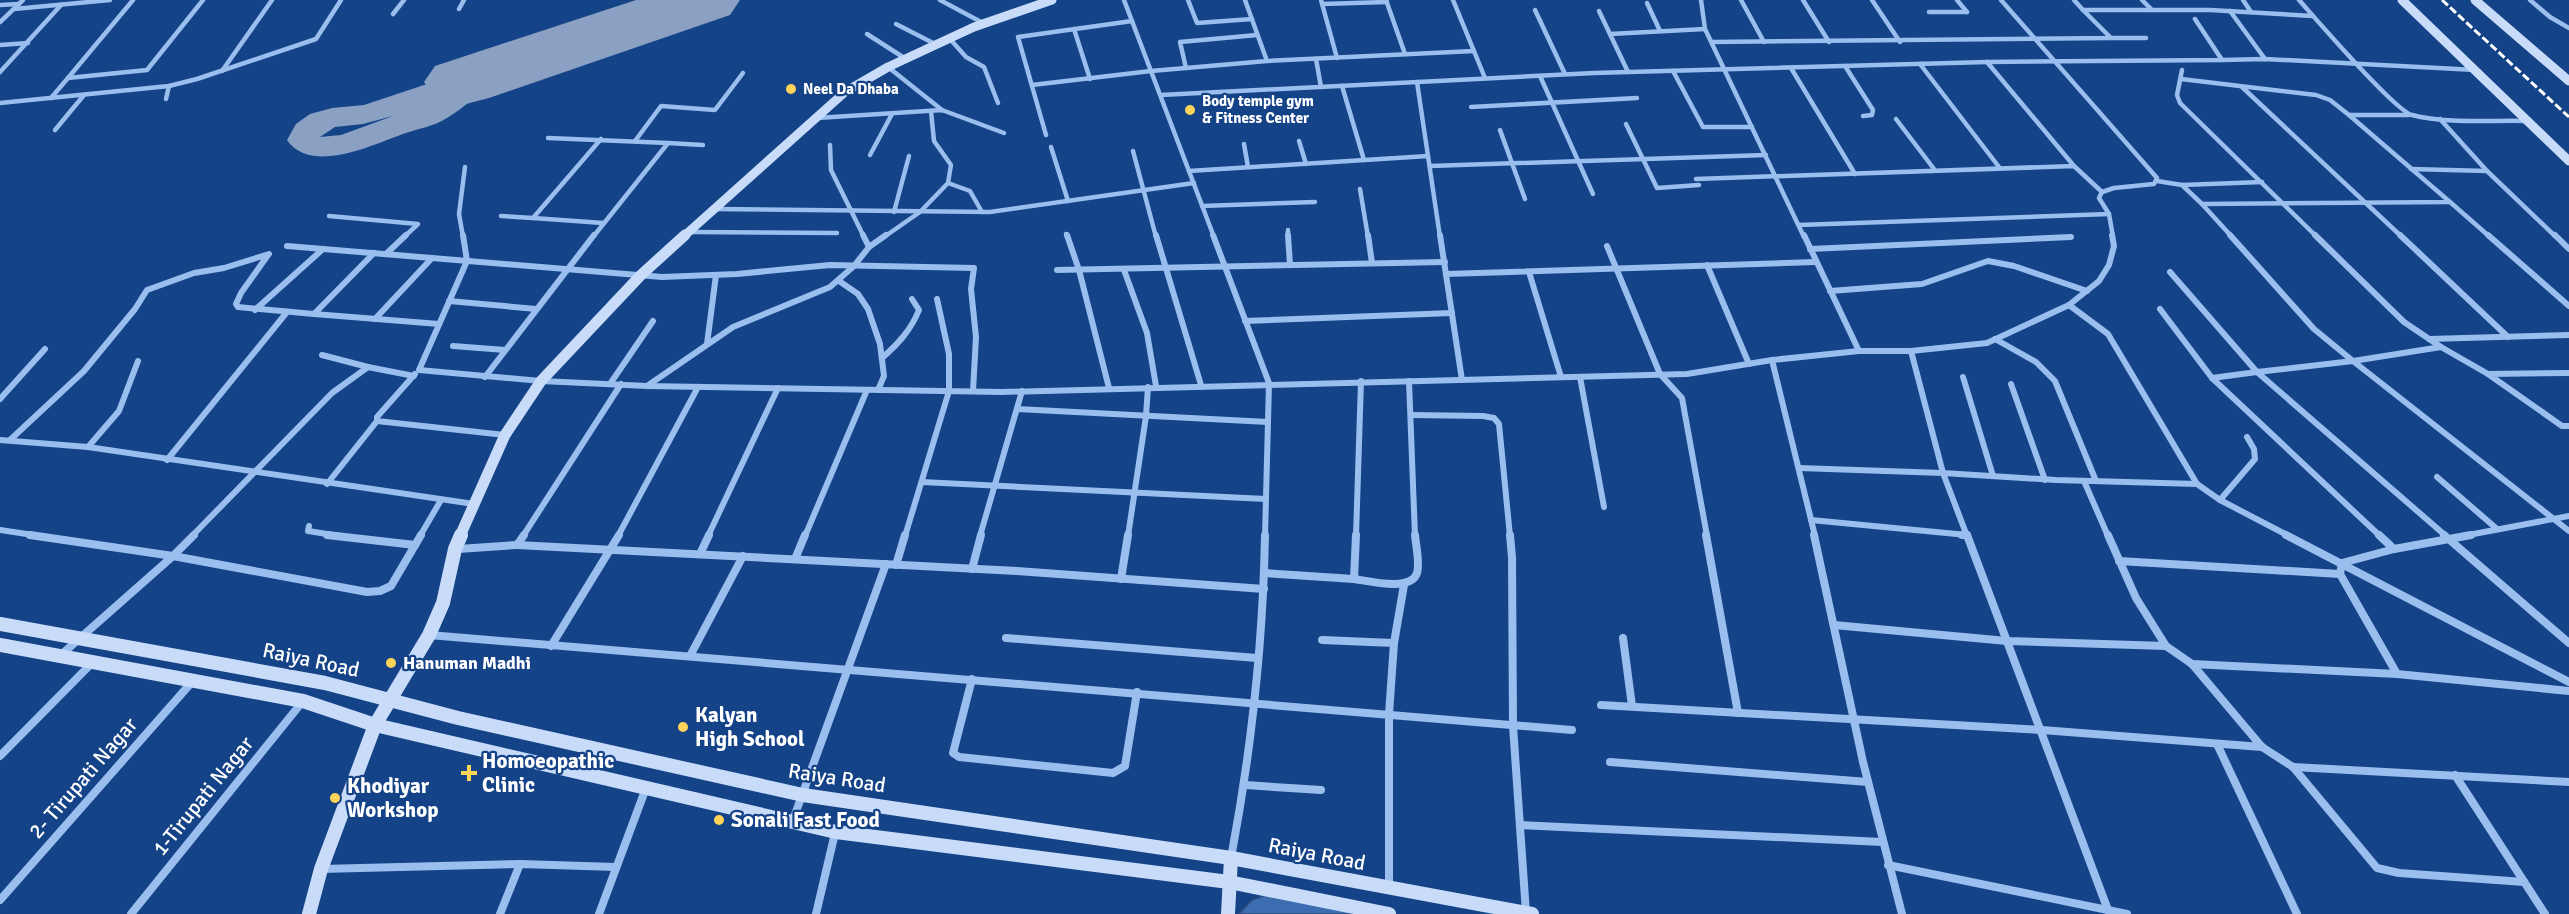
<svg xmlns="http://www.w3.org/2000/svg" width="2569" height="914" font-family="Signika,sans-serif">
	<rect width="100%" height="100%" fill="#154387"/>
	<g fill="none" stroke-linecap="round" stroke-linejoin="round">
		<path fill="#8aa1c3" fill-rule="evenodd" d="M484,65l11,3 4,6 -4,6c-16,13 -31,28 -48,38 -12,8 -30,11 -44,16 -31,11 -92,41 -116,6l9,-16 14,-10 22,-6 32,-3 87,-29 14,-2 8,-6zM393,116l-52,19 -21,2 15,-10 28,-3z"/>
		<path fill="#8aa1c3" fill-rule="evenodd" d="M636,0h104l-10,15 -241,83 -27,7 -27,-7 -11,-16 11,-16z"/>
	</g>
	<path fill="#3d6db1" stroke="#2b4c7c" stroke-width="1.5" d="M1275,892l98,19v3h-134l13,-14z"/>
	<g fill="none" stroke-linecap="round" stroke-linejoin="round">
		<g stroke="#9abeee" stroke-width="4.5">
			<path d="M940,0l43,23"/>
			<path d="M1124,0l90,237"/>
			<path d="M1188,0l9,23 55,-4"/>
			<path d="M1321,0l16,58"/>
			<path d="M1386,0l19,54"/>
			<path d="M1453,0l32,78"/>
			<path d="M1701,0l4,29 99,208"/>
			<path d="M1741,0l23,42"/>
			<path d="M1803,0l26,42"/>
			<path d="M1872,0l28,42"/>
			<path d="M1957,0l10,12"/>
			<path d="M2001,0l156,178 -3,6 -40,4 -12,4 -3,6 10,16 4,23"/>
			<path d="M2074,0l9,10h127l103,6"/>
			<path d="M2142,0l10,10"/>
			<path d="M2243,0l8,12"/>
			<path d="M2299,0c17,19 96,111 113,115 34,9 79,5 115,6"/>
			<path d="M2530,0l20,17 19,11"/>
			<path d="M1647,3l13,28"/>
			<path d="M1322,4l65,-2"/>
			<path d="M0,5l19,-1"/>
			<path d="M14,9l96,-9"/>
			<path d="M459,9l5,-9"/>
			<path d="M1535,10l30,64"/>
			<path d="M1599,11l29,61"/>
			<path d="M2230,11l35,48"/>
			<path d="M1929,12h38"/>
			<path d="M393,14l11,-14"/>
			<path d="M0,22l23,-22"/>
			<path d="M896,24l41,21"/>
			<path d="M1074,29l16,50"/>
			<path d="M867,34l39,25"/>
			<path d="M1610,34l95,-5"/>
			<path d="M2111,38h35"/>
			<path d="M950,39l16,18 18,10 14,36"/>
			<path d="M1712,42l399,-4 -28,-28"/>
			<path d="M0,45l28,-2"/>
			<path d="M1316,59l5,28"/>
			<path d="M2222,60l43,-1 211,11"/>
			<path d="M1267,61l207,-10"/>
			<path d="M1987,62l87,104"/>
			<path d="M1920,64l79,103"/>
			<path d="M1845,66l28,44 -1,5 -9,1"/>
			<path d="M888,67l54,43"/>
			<path d="M1186,68l-6,-26 77,-7"/>
			<path d="M1791,68l64,106"/>
			<path d="M2182,70l-5,25 3,8 137,134"/>
			<path d="M222,71l50,-71"/>
			<path d="M1673,71l30,56h49"/>
			<path d="M0,72l61,-67"/>
			<path d="M1540,76l53,118"/>
			<path d="M68,78l65,-78"/>
			<path d="M2181,79l135,16 14,5 19,15"/>
			<path d="M1417,82l23,155"/>
			<path d="M1032,85l119,-14 116,-10 -22,-61"/>
			<path d="M1342,86l22,74"/>
			<path d="M2242,87l160,150"/>
			<path d="M1161,95l433,-22 393,-11 235,-2 -27,-41"/>
			<path d="M51,98l17,-20 79,-8 56,-70"/>
			<path d="M166,99l3,-13"/>
			<path d="M0,103l169,-17 28,-7 119,-40 25,-39"/>
			<path d="M1471,107l166,-9"/>
			<path d="M817,118l125,-8 62,23"/>
			<path d="M1896,119l38,50"/>
			<path d="M2440,119l47,52 69,66"/>
			<path d="M1626,124l31,64 42,-3"/>
			<path d="M55,130l29,-35"/>
			<path d="M1500,130l25,69"/>
			<path d="M1046,135l-28,-98 114,-16"/>
			<path d="M548,138l120,5 -75,94"/>
			<path d="M601,139l-68,79 70,5"/>
			<path d="M635,141l26,-35 54,4 28,-37"/>
			<path d="M1299,141l7,23"/>
			<path d="M668,143l35,2"/>
			<path d="M1244,144l4,23"/>
			<path d="M830,145l1,25 33,67"/>
			<path d="M1051,147l17,54"/>
			<path d="M1133,151l23,86"/>
			<path d="M870,155l22,-41"/>
			<path d="M1430,166l336,-11"/>
			<path d="M2411,169l76,2"/>
			<path d="M1189,171l239,-15"/>
			<path d="M1696,179l378,-13 28,26"/>
			<path d="M2157,181l25,4 20,19 248,-2 -101,-87h60"/>
			<path d="M948,183l22,8 12,21"/>
			<path d="M2182,185l80,-3"/>
			<path d="M1360,189l8,48"/>
			<path d="M2450,202l40,35"/>
			<path d="M2202,204l30,33"/>
			<path d="M1202,206l113,-4"/>
			<path d="M713,209l277,3 204,-29"/>
			<path d="M894,212l15,-56"/>
			<path d="M329,216l89,8 -14,13"/>
			<path d="M501,216l32,2"/>
			<path d="M1799,225l310,-11"/>
			<path d="M1288,230v7"/>
			<path d="M689,232l148,1"/>
			<path d="M1066,234l1,3"/>
			<path d="M463,237l-4,-23 6,-47"/>
			<path d="M884,237l36,-25 28,-29 3,-18 -17,-24 -3,-30"/>
		</g>
		<g stroke="#9abeee" stroke-width="6">
			<path d="M463,235l4,26 -48,109 122,11 106,5 355,6 685,-18 85,-14 87,-9h52l76,-8 82,-38 30,-24 10,-16 5,-19 -2,-11"/>
			<path d="M863,235l6,12 17,-12"/>
			<path d="M1067,235l12,35 30,118"/>
			<path d="M1156,235l45,150"/>
			<path d="M1213,235l56,148 -4,153"/>
			<path d="M1288,235l2,30"/>
			<path d="M1368,235l4,28"/>
			<path d="M1440,235l22,145"/>
			<path d="M1804,235l55,116"/>
			<path d="M2230,235l84,94 39,32"/>
			<path d="M2315,235l89,87 37,25"/>
			<path d="M2400,235l108,102"/>
			<path d="M2488,235l81,71"/>
			<path d="M2555,235l14,14"/>
			<path d="M287,246l375,31 75,-3 93,-9 144,3 -3,21 5,48 -3,54"/>
			<path d="M1607,246l53,128 22,24 25,138"/>
			<path d="M1810,249l261,-12"/>
			<path d="M386,254l20,-19"/>
			<path d="M268,255l-27,38 -5,11 2,3 76,7 60,-61"/>
			<path d="M1707,265l42,99"/>
			<path d="M1057,270l388,-8"/>
			<path d="M1124,270l23,63 9,53"/>
			<path d="M1529,272l32,105"/>
			<path d="M2170,272l87,100 -45,6"/>
			<path d="M1446,274l369,-12"/>
			<path d="M839,281l19,13 10,15 12,35 4,32 -6,14"/>
			<path d="M1830,291l92,-7 66,-23 26,5 73,25"/>
			<path d="M449,301l87,8"/>
			<path d="M2069,305l39,29 89,150 23,16 69,36"/>
			<path d="M2160,309l52,69 168,158"/>
			<path d="M255,310l68,-61"/>
			<path d="M314,314l125,10"/>
			<path d="M375,319l57,-61"/>
			<path d="M1245,321l207,-8"/>
			<path d="M1995,339l41,23 19,19 41,100"/>
			<path d="M2429,339l140,-4"/>
			<path d="M707,344l9,-69"/>
			<path d="M453,346l52,4"/>
			<path d="M1911,351l32,122 113,7 141,4"/>
			<path d="M322,355l46,12"/>
			<path d="M882,358c16,-14 29,-28 37,-48l-7,-11"/>
			<path d="M1772,360l43,176"/>
			<path d="M2353,361l-96,11 189,164"/>
			<path d="M2569,373l-81,1 74,52h7"/>
			<path d="M415,374l-38,43v4l128,14"/>
			<path d="M2488,374l-47,-27 -88,14 216,170"/>
			<path d="M485,377l109,-142"/>
			<path d="M1580,377l24,130"/>
			<path d="M1963,377l30,99"/>
			<path d="M1409,381l6,155"/>
			<path d="M610,384l43,-63"/>
			<path d="M2011,384l34,96"/>
			<path d="M647,386l86,-59 97,-40 24,-21 15,-19"/>
			<path d="M0,399l45,-50"/>
			<path d="M1017,409l251,13"/>
			<path d="M1411,415l72,1 11,2 5,6 11,112"/>
			<path d="M0,440l88,7 386,57"/>
			<path d="M10,440l74,-69 51,-62 12,-19 47,-17 30,-5 45,-14"/>
			<path d="M88,447l31,-36 19,-50"/>
			<path d="M167,460l120,-148"/>
			<path d="M1799,468l144,5 24,63"/>
			<path d="M2437,477l60,52"/>
			<path d="M2084,481l24,55"/>
			<path d="M922,482l344,17"/>
			<path d="M327,484l50,-63"/>
			<path d="M2220,500l35,-41 -1,-10 -7,-12"/>
			<path d="M1811,520l156,15"/>
			<path d="M309,526l-1,5 32,5"/>
			<path d="M0,530l40,6"/>
			<path d="M192,536l140,-143 36,-26 46,9"/>
			<path d="M420,536l21,-36"/>
			<path d="M523,536l98,-152"/>
			<path d="M618,536l80,-149"/>
			<path d="M708,536l70,-148"/>
			<path d="M805,536l62,-146"/>
			<path d="M905,536l44,-145v-37l-12,-55"/>
			<path d="M980,536l42,-145"/>
			<path d="M1128,536l18,-120 2,-29"/>
			<path d="M1356,536l5,-155"/>
			<path d="M2463,536l106,-20"/>
		</g>
		<g stroke="#9abeee" stroke-width="8">
			<path d="M30,535l143,21 194,36 13,-1 11,-5 30,-51"/>
			<path d="M327,535l88,10"/>
			<path d="M1510,535l2,22 1,169 13,187"/>
			<path d="M1706,535l32,178"/>
			<path d="M1814,535l49,227 39,152"/>
			<path d="M1962,535h5"/>
			<path d="M1967,535l141,375"/>
			<path d="M2286,535l283,147"/>
			<path d="M2379,535l15,14"/>
			<path d="M2444,535l125,108"/>
			<path d="M517,545l500,26 247,18"/>
			<path d="M458,549l59,-4 7,-10"/>
			<path d="M700,554l9,-19"/>
			<path d="M795,559l10,-24"/>
			<path d="M2119,561l221,13"/>
			<path d="M896,565l9,-30"/>
			<path d="M972,569l9,-34"/>
			<path d="M1264,573l90,6 2,-44"/>
			<path d="M1121,579l7,-44"/>
			<path d="M1354,579c15,2 57,13 63,-6 3,-10 -1,-27 -2,-38"/>
			<path d="M1834,625l173,16 159,5 -30,-48 -28,-63"/>
			<path d="M429,635l1143,95"/>
			<path d="M1006,638l251,20"/>
			<path d="M1623,638l9,68"/>
			<path d="M1322,640l72,3"/>
			<path d="M551,646l68,-111"/>
			<path d="M2166,646l26,18 70,83 31,20 84,101 22,5 125,9"/>
			<path d="M62,654l111,-98 21,-21"/>
			<path d="M690,656l53,-100"/>
			<path d="M2192,664l205,10 172,17"/>
			<path d="M2397,674l-57,-100 2,-11 52,-14 77,-14"/>
			<path d="M972,679l-19,74 6,4 154,16 12,-7 12,-74"/>
			<path d="M1601,705l441,25 220,17"/>
			<path d="M2217,744l80,170"/>
			<path d="M0,756l92,-93"/>
			<path d="M1610,762l258,20"/>
			<path d="M2293,767l276,15"/>
			<path d="M2455,775l90,139"/>
			<path d="M1245,785l76,5"/>
			<path d="M793,820l93,-256"/>
			<path d="M1520,825l362,17"/>
			<path d="M1231,858c20,-106 32,-215 34,-323"/>
			<path d="M1888,865l239,49"/>
			<path d="M321,869l199,-5"/>
			<path d="M1389,886v-172l5,-71 10,-58"/>
			<path d="M0,900l191,-217"/>
			<path d="M131,914l172,-213"/>
			<path d="M500,914l20,-50 96,3"/>
			<path d="M599,914l47,-126"/>
			<path d="M816,914l19,-81"/>
		</g>
		<g stroke="#c8dcfa" stroke-width="9">
			<path d="M2402,0l167,161"/>
			<path d="M2475,0l94,81"/>
			<path d="M683,237l162,-145 43,-25 86,-40 78,-27"/>
		</g>
		<path stroke="#c8dcfa" stroke-width="11" d="M460,536l45,-101 36,-54 100,-106 44,-40"/>
		<g stroke="#c8dcfa" stroke-width="14">
			<path d="M0,624l325,59 133,35 345,77 428,63 301,56"/>
			<path d="M0,645l303,56 72,24 461,107 393,50 160,32"/>
			<path d="M309,914l12,-45 54,-144 54,-90 14,-32 12,-54 6,-14"/>
			<path d="M1228,914l3,-56"/>
		</g>
		<path stroke="#fff" stroke-width="3" stroke-dasharray="8 3" stroke-linecap="butt" d="M2442,0l127,117"/>
	</g>
	<g fill="#ffd458" stroke="#154387" stroke-width="2">
		<circle cx="791" cy="89" r="6"/>
		<circle cx="1190" cy="110" r="6"/>
		<circle cx="391" cy="663" r="6"/>
		<circle cx="683" cy="727" r="6"/>
		<path d="M466 764h6v6h6v6h-6v6h-6v-6h-6v-6h6z"/>
		<circle cx="335" cy="798" r="6"/>
		<circle cx="719" cy="820" r="6"/>
	</g>
	<g text-anchor="middle" stroke-width="4.5" stroke-linejoin="round" paint-order="stroke">
		<g font-size="15" font-weight="bold" fill="#fff" stroke="#154387" text-anchor="start">
			<text x="803" y="94">Neel Da Dhaba</text>
			<text x="1202" y="106">Body temple gym<tspan x="1202" dy="17">&amp; Fitness Center</tspan></text>
		</g>
		<g font-size="18" font-weight="bold" fill="#fff" stroke="#154387" text-anchor="start">
			<text x="403" y="669">Hanuman Madhi</text>
		</g>
		<g font-size="21" fill="#fff" stroke="#154387">
			<text transform="translate(311 660) rotate(12)" y="7">Raiya Road</text>
			<text transform="translate(83 778) rotate(-49)" y="7">2- Tirupati Nagar</text>
			<text transform="translate(837 778) rotate(9)" y="7">Raiya Road</text>
			<text transform="translate(203 796) rotate(-51)" y="7">1-Tirupati Nagar</text>
			<text transform="translate(1317 854) rotate(11)" y="7">Raiya Road</text>
		</g>
		<g font-size="21" font-weight="bold" fill="#fff" stroke="#154387" text-anchor="start">
			<text x="695" y="722">Kalyan<tspan x="695" dy="24">High School</tspan></text>
			<text x="482" y="768">Homoeopathic<tspan x="482" dy="24">Clinic</tspan></text>
			<text x="347" y="793">Khodiyar<tspan x="347" dy="24">Workshop</tspan></text>
			<text x="731" y="827">Sonali Fast Food</text>
		</g>
	</g>
</svg>
